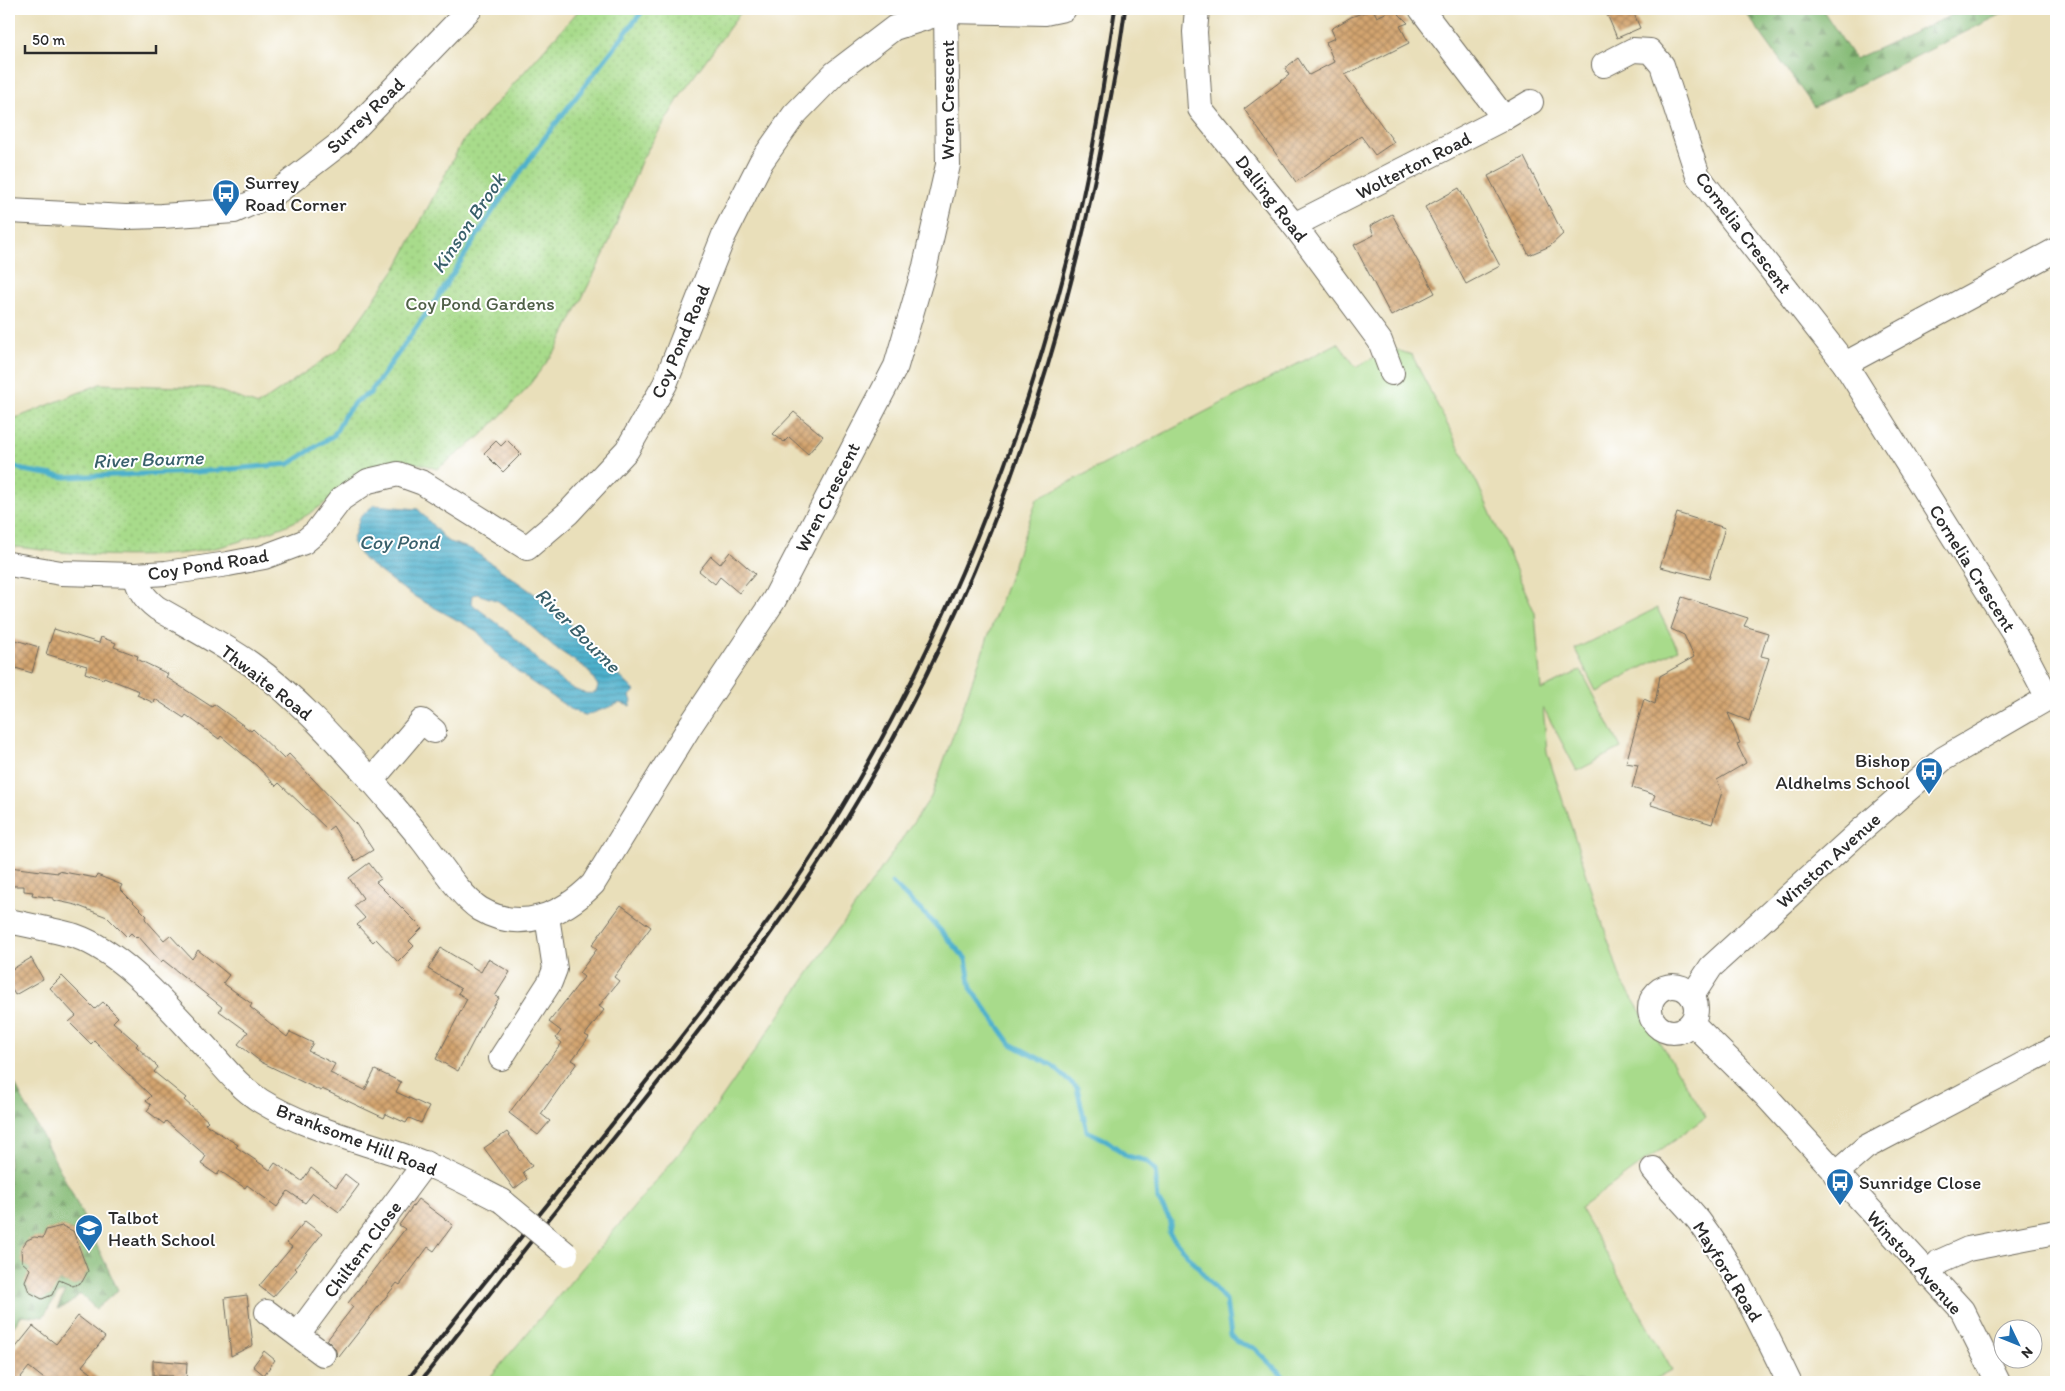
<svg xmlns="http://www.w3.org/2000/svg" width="2065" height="1391" font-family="Itim,sans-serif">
	<defs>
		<pattern id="forest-firs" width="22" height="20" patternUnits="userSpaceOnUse" patternTransform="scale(1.25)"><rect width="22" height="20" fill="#86bb77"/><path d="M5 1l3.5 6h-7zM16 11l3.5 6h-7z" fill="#6e9862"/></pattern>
		<pattern id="park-dots" width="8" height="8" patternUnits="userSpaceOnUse" patternTransform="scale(1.25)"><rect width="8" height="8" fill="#a8db8b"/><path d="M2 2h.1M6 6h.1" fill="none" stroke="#91bc78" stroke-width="1.8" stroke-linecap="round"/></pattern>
		<pattern id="water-rules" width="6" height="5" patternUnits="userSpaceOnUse" patternTransform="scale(1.25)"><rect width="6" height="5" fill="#4db0cc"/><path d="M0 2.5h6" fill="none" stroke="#408fa6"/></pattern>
		<pattern id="building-cross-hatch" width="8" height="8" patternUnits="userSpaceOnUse" patternTransform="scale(1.25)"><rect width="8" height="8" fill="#d3a46f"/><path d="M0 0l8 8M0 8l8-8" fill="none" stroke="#ab865b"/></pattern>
	</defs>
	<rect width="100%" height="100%" fill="#fff"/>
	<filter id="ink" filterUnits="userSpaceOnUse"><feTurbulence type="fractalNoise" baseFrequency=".02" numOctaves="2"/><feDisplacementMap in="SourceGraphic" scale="10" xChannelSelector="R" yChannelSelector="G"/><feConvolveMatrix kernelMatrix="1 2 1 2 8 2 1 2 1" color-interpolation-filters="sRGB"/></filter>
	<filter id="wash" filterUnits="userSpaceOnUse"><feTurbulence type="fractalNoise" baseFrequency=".0096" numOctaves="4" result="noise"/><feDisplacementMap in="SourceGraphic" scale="20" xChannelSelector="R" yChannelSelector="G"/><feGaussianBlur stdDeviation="1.12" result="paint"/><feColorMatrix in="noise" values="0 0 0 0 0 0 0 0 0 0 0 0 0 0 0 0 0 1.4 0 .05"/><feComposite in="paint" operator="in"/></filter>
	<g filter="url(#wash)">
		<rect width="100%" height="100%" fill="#e9dfba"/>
		<g fill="#a8db8b" stroke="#6a835b">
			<path d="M1338,343l18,24 35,-19 21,7 66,130 57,128 6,77 40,-20 40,78 -44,23 -34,-64 4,45 74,228 85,137 -126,91 92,162 -22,12h-1164l218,-258 227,-327 106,-298z"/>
			<path d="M1657,608l21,41 -82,42 -21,-42z"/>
		</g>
		<g fill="url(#forest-firs)" stroke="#587351">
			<path d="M1743,9h79l33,50 110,-50h47l-198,98z"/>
			<path d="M9,1073l62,118 47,99 -22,19 -16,-15 -12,11 -11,4 8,-18 -8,4 -14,22 -21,-2 -13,18z"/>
		</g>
		<path fill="url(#park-dots)" stroke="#6a835b" d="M580,9h163l-59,81 -42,69 -37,93 -49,98 -33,43 -42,43 -44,33c-7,-2 -14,-5 -22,-6 -37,-3 -74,30 -103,49 -23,15 -52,23 -78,31 -68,21 -155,12 -225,3v-127l10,-2 81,-33 111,4 47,17 81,-56 59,-84 64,-123z"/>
		<path fill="url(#water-rules)" stroke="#3c6e7c" fill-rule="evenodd" d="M374,505l44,4 29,32 24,8 89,63 28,34 47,45 -5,5 2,5 -2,5 -10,-3 -35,13 -13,-6 -45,-31 -27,-22 -23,-26 -60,-33 -21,-14 -33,-25 -11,-17 8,-25zM477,594l21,7 23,17 36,31 31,21 10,16 -2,6c-23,11 -67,-42 -83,-56 -13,-12 -29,-22 -42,-33l1,-8z"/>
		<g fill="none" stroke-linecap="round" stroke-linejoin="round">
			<g stroke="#4db0cc" stroke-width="5">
				<path d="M9,464l14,6 42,7 131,-5 93,-8 45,-29 10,-19 11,-14 15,-9 66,-93 60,-94 50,-70 98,-127"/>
				<path d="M892,883l40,38 34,38 5,29 40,56 42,22 24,22 10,43 19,9 21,16 20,5 8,9 3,30 13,21 -2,12 57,68 5,34 6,7 17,6 35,34"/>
			</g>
		</g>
		<g id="blocks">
			<g fill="url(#building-cross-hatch)">
				<path d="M1373,9l4,8 17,-8 14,14 -8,3 9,17 -64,32 49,67 -19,13 -14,-19 -65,46 -52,-73 45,-34 -4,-7 13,-10 11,17 25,-13 -8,-20 9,-4 -4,-9 20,-12z"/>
				<path d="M1620,9h12l8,19 -23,10 -10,-24z"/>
				<path d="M1524,157l39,77 -13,12 -21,9 -41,-79z"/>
				<path d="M1459,188l41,78 -34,18 -41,-77z"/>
				<path d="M1392,214l43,79 -44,23 -37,-71 20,-10 -4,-9z"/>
				<path d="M794,412l29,24 -15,18 -19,-17 -5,5 -11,-8z"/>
				<path d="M507,440l14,14 -18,18 -19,-19 12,-12 5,5z"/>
				<path d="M1677,513l48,15 -16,51 -49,-12z"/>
				<path d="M730,552l25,22 -16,19 -19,-16 -5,7 -16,-13 12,-15 9,8z"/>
				<path d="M1682,597l66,21 -4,8 24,7 -7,23 8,2 -20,63 -21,-8 12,30 -3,1 9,19 -29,17 5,12 -10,32 -61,-19 4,-10 -23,-7 6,-23 -12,-2 18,-64 11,5 5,-28 34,-19 -10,-22 -13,-6z"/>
				<path d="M54,629l45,14 2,-6 15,6 -2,4 24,9 -1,3 31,15 -2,3 46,30 2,-3 37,27 2,-2 31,30 5,-5 67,70 17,26 -18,11 -22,-35 -5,4 -49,-47 -3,3 -19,-20 -36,-30 -2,3 -33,-24 -2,3 -29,-19 -1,4 -17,-8 2,-4 -35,-14 -1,2 -18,-6 2,-7 -41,-12z"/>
				<path d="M9,638l30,9 -7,26 -23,-7z"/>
				<path d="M369,863l12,16 -5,3 46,46 -13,13 5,5 -16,16 -22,-23 -3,3 -16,-17 8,-7 -11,-12 9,-8 -14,-20z"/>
				<path d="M9,867l49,6v-2l38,7 1,-3 25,10 -2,4 27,27 -2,3 19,21 6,-5 22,24 6,-9 31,25 -6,8 29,21 -2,3 37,30 3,-5 23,11 -5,8 27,13 -5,9 35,17 10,-20 26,12 -5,10 33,15 -8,16 -12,-5 -3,5 -20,-9 -2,4 -62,-29 -1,2 -60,-29 -23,-18 10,-12 -29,-21 3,-4 -59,-47 -2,2 -23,-26 -2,2 -5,-5 -4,4 -20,-20 -31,-12 -23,-5v-2l-21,-3 1,-3 -9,-1v-5h-15z"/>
				<path d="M621,905l30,22 -37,50 5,4 -20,25 5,4 -19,25 4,2 -17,23 5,3 -36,51 9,7 -12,14 -29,-22 53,-70 -6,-5 5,-7 -12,-9 35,-45 -5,-4 18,-24 -5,-4z"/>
				<path d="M441,948l40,24 7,-13 22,13 -15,24 4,2 -15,23 -26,50 -22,-12 31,-60 -9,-6 3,-4 -33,-20z"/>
				<path d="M31,958l12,21 -28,16 -6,-11v-13z"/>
				<path d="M62,976l33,33 8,-7 15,15 -5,5 25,22 -2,2 22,21 -4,5 32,26 -2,2 24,21 -3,3 33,21 -2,2 34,23 5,-7 27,18 9,-13 25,19 9,-13 14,11 -20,27 -26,-19 -8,10 -17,-12 -11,16 -30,-22 -2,3 -25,-17 -3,4 -16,-11 5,-8 -40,-35 -2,3 -17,-13 4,-6 -5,-4 5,-5 -57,-55 -3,3 -22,-22 7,-6 -26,-28z"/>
				<path d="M507,1132l25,34 -9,6 4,7 -13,10 -30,-41z"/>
				<path d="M418,1199l35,26 -19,26 -6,-4 -28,38 -3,-2 -58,74 -2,-2 -2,-7 -8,-8 26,-33 -5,-4 57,-74 -6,-4z"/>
				<path d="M305,1221l17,13 -27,34 2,2 -24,27 -14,-11 33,-39 -5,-4z"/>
				<path d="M62,1226l11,5 15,40 -6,11 -9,4 -14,-6 -7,15 -10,4 -13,-7 -4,-11 5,-12 -8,-7 -1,-13 6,-9 7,-3 9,1 3,-8z"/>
				<path d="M247,1295l6,50 -22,11 -6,-58z"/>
				<path d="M78,1316l27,21 -23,29 21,16h-55l-19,-15 -12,15h-8v-26l24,-30 23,18z"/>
				<path d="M264,1351l11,9 -11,15 -11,-9z"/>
				<path d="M153,1360l34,3 -1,19h-14l1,-6 -20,-1z"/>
			</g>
		</g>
	</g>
	<g filter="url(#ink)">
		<use href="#blocks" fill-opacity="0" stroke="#6e6a5d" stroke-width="1"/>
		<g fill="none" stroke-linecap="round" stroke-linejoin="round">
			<g stroke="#6e6a5d" stroke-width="26">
				<g id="minor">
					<path d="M1197,9l-2,23 5,77 94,116 86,116 12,32"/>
					<path d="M1421,9l83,109"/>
					<path d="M1604,65l29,-15 17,1 12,14 36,111 147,188 169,269 34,65"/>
					<path d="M9,211l117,6 36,-1 72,-5 43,-19 65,-50 128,-133"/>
					<path d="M1294,225l210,-107 27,-16"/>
					<path d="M1845,364l211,-114"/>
					<path d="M9,564l52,9 74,2 31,-2 62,-9 36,-7 40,-15 12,-10 25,-33 27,-18 30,-7 25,9 104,65 41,-35 59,-63 38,-66 59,-149 37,-73 33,-47 41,-42 59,-45 53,-17 98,2 19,-4"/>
					<path d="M135,575c4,15 9,23 22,33 31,18 64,35 94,56 46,33 84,76 122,118 16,19 33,38 49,58 15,19 38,56 58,69 40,24 83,6 113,-25l97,-158 84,-126 122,-234 29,-100 23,-101 -2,-156"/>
					<path d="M371,781l51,-60 12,10"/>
					<path d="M9,921c22,5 45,9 66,15 49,17 92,70 127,107 19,20 35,43 59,58 50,31 108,41 162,62 27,10 53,25 79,38"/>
					<circle cx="1673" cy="1009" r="23"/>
					<path d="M1692,996l19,-29 148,-135 84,-73 105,-61 8,-3"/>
					<path d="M1692,1023l73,72 197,215 36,72"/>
					<path d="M501,1058l49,-76 5,-13 -8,-53"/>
					<path d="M1653,1169c14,18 32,34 46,52 36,48 64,107 90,161"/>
					<path d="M1835,1174l31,-27 190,-100"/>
					<path d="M1928,1275l11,-13 29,-13 88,-17"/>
					<path d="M267,1312l56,42"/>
					<path d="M298,1334l127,-171"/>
				</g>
			</g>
			<use href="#minor" stroke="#fff" stroke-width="24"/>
			<g stroke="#2b2b2b" stroke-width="4">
				<path d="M406,1382c96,-125 199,-245 295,-371 34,-46 70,-92 102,-141 128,-196 218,-415 273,-643 17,-72 28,-146 39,-218"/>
				<path d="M420,1382c46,-58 91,-116 137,-173 87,-109 176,-217 253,-333 151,-226 244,-477 294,-743 8,-41 16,-83 21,-124"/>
			</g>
			<g stroke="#6e6a5d" stroke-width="26" stroke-linecap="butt">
				<path id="minor-bridge" d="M502,1201l64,53"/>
			</g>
			<use href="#minor-bridge" stroke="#fff" stroke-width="24"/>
		</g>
	</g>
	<defs>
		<g id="bus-pin" transform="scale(1.4375)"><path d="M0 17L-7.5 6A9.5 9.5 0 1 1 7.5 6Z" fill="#1f6fb2" stroke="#fff"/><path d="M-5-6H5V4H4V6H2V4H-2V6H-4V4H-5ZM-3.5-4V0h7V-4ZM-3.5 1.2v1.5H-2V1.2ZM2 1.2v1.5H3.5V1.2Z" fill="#fff"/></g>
		<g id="school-pin" transform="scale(1.4375)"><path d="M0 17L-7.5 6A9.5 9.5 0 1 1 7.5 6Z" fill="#1f6fb2" stroke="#fff"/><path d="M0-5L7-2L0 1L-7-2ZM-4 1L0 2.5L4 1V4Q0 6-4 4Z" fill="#fff"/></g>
	</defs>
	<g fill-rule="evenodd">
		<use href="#bus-pin" x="226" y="193"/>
		<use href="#bus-pin" x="1929" y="771"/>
		<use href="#bus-pin" x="1840" y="1182"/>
		<use href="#school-pin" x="89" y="1228"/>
	</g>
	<g text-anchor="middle" stroke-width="4" stroke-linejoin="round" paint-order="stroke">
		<g font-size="19" fill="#2b2b2b" stroke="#fff">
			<text transform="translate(947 100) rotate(-90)" y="7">Wren Crescent</text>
			<text transform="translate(365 115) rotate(-44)" y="7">Surrey Road</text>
			<text transform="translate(1413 165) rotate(-27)" y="7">Wolterton Road</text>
			<text transform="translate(1272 198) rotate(52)" y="7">Dalling Road</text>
			<text transform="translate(1744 232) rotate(53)" y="7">Cornelia Crescent</text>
			<text transform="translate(680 341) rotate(-67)" y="7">Coy Pond Road</text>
			<text transform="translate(827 497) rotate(-63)" y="7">Wren Crescent</text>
			<text transform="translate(208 564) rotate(-9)" y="7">Coy Pond Road</text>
			<text transform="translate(1973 568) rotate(58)" y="7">Cornelia Crescent</text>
			<text transform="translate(267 682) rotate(38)" y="7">Thwaite Road</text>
			<text transform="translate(1828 860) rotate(-42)" y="7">Winston Avenue</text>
			<text transform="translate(357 1139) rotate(21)" y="7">Branksome Hill Road</text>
			<text transform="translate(362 1249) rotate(-53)" y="7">Chiltern Close</text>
			<text transform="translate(1915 1262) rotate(48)" y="7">Winston Avenue</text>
			<text transform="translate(1728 1271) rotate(58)" y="7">Mayford Road</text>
		</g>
		<g font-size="19" fill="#2b2b2b" stroke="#fff" text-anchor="start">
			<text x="245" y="189">Surrey<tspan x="245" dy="22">Road Corner</tspan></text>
			<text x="1910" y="767" text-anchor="end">Bishop<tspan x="1910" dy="22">Aldhelms School</tspan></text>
			<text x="1859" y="1189">Sunridge Close</text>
			<text x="108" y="1224">Talbot<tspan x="108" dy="22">Heath School</tspan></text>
		</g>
		<g font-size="19" fill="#506048" stroke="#fff">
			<text x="480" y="310">Coy Pond Gardens</text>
		</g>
		<g font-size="20" font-style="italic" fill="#39606b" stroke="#fff">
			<text transform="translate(468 223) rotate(-56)" y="7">Kinson Brook</text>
			<text transform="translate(148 459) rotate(-2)" y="7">River Bourne</text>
			<text x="399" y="549">Coy Pond</text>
			<text transform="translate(578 630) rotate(45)" y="7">River Bourne</text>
		</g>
	</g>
	<rect width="2065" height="1391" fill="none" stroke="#fff" stroke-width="30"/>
	<g transform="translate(2018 1344) rotate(133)"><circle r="24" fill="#ffffff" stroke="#aaaaaa"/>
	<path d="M0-4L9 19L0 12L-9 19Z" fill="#1f6fb2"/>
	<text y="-8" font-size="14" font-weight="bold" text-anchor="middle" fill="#2b2b2b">N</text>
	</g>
	<path d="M25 45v8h131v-8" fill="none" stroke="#2b2b2b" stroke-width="2.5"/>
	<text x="32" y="45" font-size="15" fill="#2b2b2b" stroke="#ffffff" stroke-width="4" paint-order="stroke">50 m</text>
</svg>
